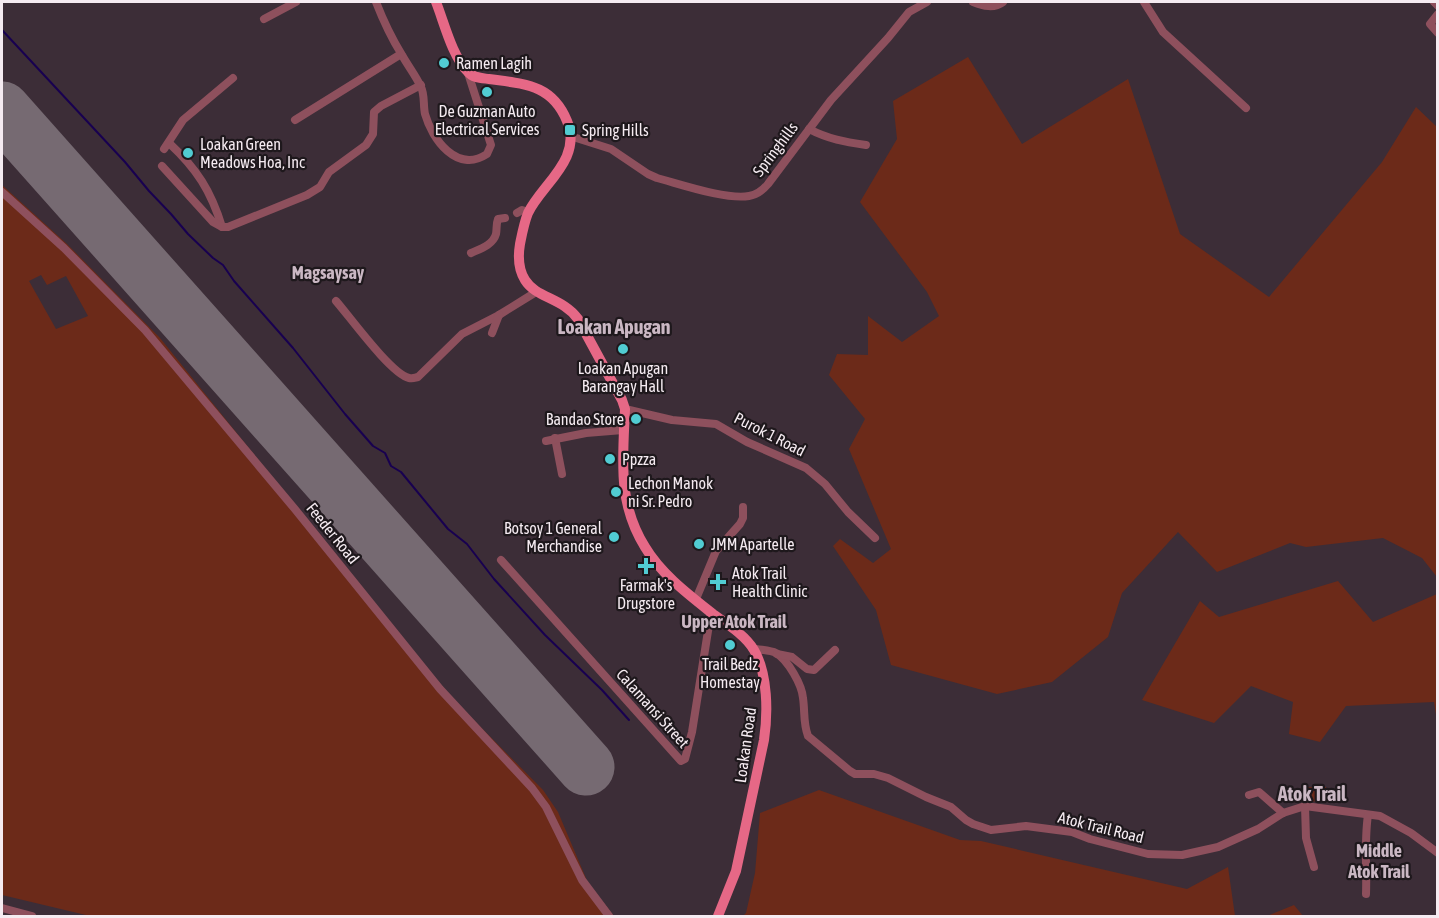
<svg xmlns="http://www.w3.org/2000/svg" width="1439" height="918" font-family="'Asap Condensed',sans-serif">
	<rect width="100%" height="100%" fill="#3c2d37"/>
	<g fill="#6c2a19" fill-rule="evenodd">
		<path d="M968,57l54,87 106,-65 52,155 89,63 113,-135 34,-55 21,20v450l-15,-19 -39,-20 -77,9 -16,-4 -73,29 -39,-40 -56,61 -14,44 -56,45 -55,12 -106,-29 -15,-55 -43,-64 7,-7 33,24 18,-14 -42,-100 16,-30 -36,-44 8,-21 31,1v-39l34,26 37,-26 -12,-24 -67,-90 37,-63 -4,-38z"/>
		<path d="M2,185l65,59 93,94 285,353 98,99 15,22 30,71 26,33h-524l-88,-21zM41,275l6,10 19,-9 22,40 -32,13 -27,-48z"/>
		<path d="M1338,581l35,41 64,-28v127l-3,-19 -88,4 -26,36 -31,-8 4,-32 -42,-16 -37,37 -72,-23 58,-99 19,16z"/>
		<path d="M1304,787h22v14l-26,1 -1,-11 5,-1z"/>
		<path d="M819,790l141,50 21,1 206,48 41,-22 7,49h-492l3,-3 9,-40 5,-60z"/>
		<path d="M1294,905l9,11h-36z"/>
	</g>
	<g fill="none" stroke-linecap="round" stroke-linejoin="round">
		<path stroke="#180050" stroke-width="2" d="M2,30l123,132 24,29 22,23 17,20 25,24 10,7 11,16 59,67 52,66 28,32 12,7 6,13 10,6 47,57 19,15 27,35 51,56 57,55 27,30"/>
		<path stroke="#766a72" stroke-width="57" d="M2,110l584,657"/>
		<g stroke="#8e505d" stroke-width="8">
			<path d="M376,2c7,18 16,37 26,53 6,11 14,21 19,32 4,8 2,18 4,27 7,25 32,60 62,40l4,-9 -23,-72"/>
			<path d="M973,2c10,4 21,7 30,0"/>
			<path d="M1144,2l19,30 83,76"/>
			<path d="M1434,2l4,4"/>
			<path d="M1438,14l-8,10 8,9"/>
			<path d="M264,19l32,-17"/>
			<path d="M295,120l106,-66"/>
			<path d="M809,129c19,10 36,13 57,16"/>
			<path d="M570,136l41,13 37,25 9,4c23,6 69,22 92,18 7,-1 14,-6 19,-12l63,-84 57,-62 21,-26 18,-10"/>
			<path d="M169,143c28,26 42,48 53,84"/>
			<path d="M164,149l19,-29 50,-42"/>
			<path d="M162,166l51,56 9,5h6l79,-32 13,-8 9,-15 37,-27 7,-11 1,-22 7,-6 40,-21"/>
			<path d="M2,192l62,56 81,82 149,178 146,181 92,99 14,19 36,73 27,36"/>
			<path d="M517,213l5,-3 7,2"/>
			<path d="M471,253c9,-4 22,-8 25,-19 1,-5 0,-10 2,-15l7,-1"/>
			<path d="M336,301c14,16 55,73 73,77 4,1 5,0 9,-1l44,-43 37,-19 37,-23"/>
			<path d="M492,333l7,-18"/>
			<path d="M625,409l47,11 44,4 31,18 59,26 19,16 23,28 27,26"/>
			<path d="M555,438l7,36"/>
			<path d="M546,441l40,-8 37,-3"/>
			<path d="M501,560l180,201 4,-2 7,-27 19,-120"/>
			<path d="M696,599l20,-48 24,-27 3,-6v-11"/>
			<path d="M752,648c7,2 18,2 24,5 12,7 26,32 27,45 2,13 0,25 5,38l42,35 5,3h19l14,4 38,19 25,10 15,13 7,4 18,6 35,-4 46,6 18,7 58,15 34,1 36,-8 40,-18 25,-16 22,-7 75,10 31,17 27,20"/>
			<path d="M777,654l15,3 15,12 7,1 21,-20"/>
			<path d="M1249,795l10,-3 24,21"/>
			<path d="M1305,806l1,32 8,29"/>
			<path d="M1366,894c1,-27 -2,-53 2,-79"/>
			<path d="M2,908l30,8"/>
		</g>
		<path stroke="#e66886" stroke-width="10" d="M436,2c8,20 16,54 32,70 5,6 13,6 21,7 35,5 63,5 78,42 16,38 -25,63 -39,92 -4,10 -6,21 -8,31 -2,12 -2,25 5,36 11,18 38,18 53,39l44,81 3,9c-2,50 -8,93 20,138 16,27 44,48 68,67 14,10 32,21 41,36 14,24 14,63 10,90l-28,131 -18,45"/>
	</g>
	<g fill="#51ccd2" stroke="#1e181c" stroke-width="2">
		<circle cx="444" cy="63" r="6"/>
		<circle cx="487" cy="92" r="6"/>
		<rect x="564" y="124" width="12" height="12" rx="3"/>
		<circle cx="188" cy="153" r="6"/>
		<circle cx="623" cy="349" r="6"/>
		<circle cx="636" cy="419" r="6"/>
		<circle cx="610" cy="459" r="6"/>
		<circle cx="616" cy="492" r="6"/>
		<circle cx="614" cy="537" r="6"/>
		<circle cx="699" cy="544" r="6"/>
		<path d="M643 557h6v6h6v6h-6v6h-6v-6h-6v-6h6z"/>
		<path d="M715 573h6v6h6v6h-6v6h-6v-6h-6v-6h6z"/>
		<circle cx="730" cy="645" r="6"/>
	</g>
	<g text-anchor="middle" stroke-width="4.5" stroke-linejoin="round" paint-order="stroke">
		<g font-size="16" fill="#f5ebf1" stroke="#1e181c" text-anchor="start">
			<text x="456" y="69">Ramen Lagih</text>
			<text x="487" y="117" text-anchor="middle">De Guzman Auto<tspan x="487" dy="18">Electrical Services</tspan></text>
			<text x="582" y="136">Spring Hills</text>
			<text x="200" y="150">Loakan Green<tspan x="200" dy="18">Meadows Hoa, Inc</tspan></text>
			<text x="623" y="374" text-anchor="middle">Loakan Apugan<tspan x="623" dy="18">Barangay Hall</tspan></text>
			<text x="624" y="425" text-anchor="end">Bandao Store</text>
			<text x="622" y="465">Ppzza</text>
			<text x="628" y="489">Lechon Manok<tspan x="628" dy="18">ni Sr. Pedro</tspan></text>
			<text x="602" y="534" text-anchor="end">Botsoy 1 General<tspan x="602" dy="18">Merchandise</tspan></text>
			<text x="711" y="550">JMM Apartelle</text>
			<text x="732" y="579">Atok Trail<tspan x="732" dy="18">Health Clinic</tspan></text>
			<text x="646" y="591" text-anchor="middle">Farmak's<tspan x="646" dy="18">Drugstore</tspan></text>
			<text x="730" y="670" text-anchor="middle">Trail Bedz<tspan x="730" dy="18">Homestay</tspan></text>
		</g>
		<g font-size="16" fill="#f5ebf1" stroke="#1e181c">
			<text transform="translate(775 149) rotate(-53)" y="6">Springhills</text>
			<text transform="translate(770 434) rotate(27)" y="6">Purok 1 Road</text>
			<text transform="translate(333 533) rotate(51)" y="6">Feeder Road</text>
			<text transform="translate(653 708) rotate(48)" y="6">Calamansi Street</text>
			<text transform="translate(745 745) rotate(-82)" y="6">Loakan Road</text>
			<text transform="translate(1101 827) rotate(14)" y="6">Atok Trail Road</text>
		</g>
		<g font-size="18" font-weight="bold" fill="#cab7c3" stroke="#1e181c">
			<text x="328" y="279">Magsaysay</text>
			<text x="734" y="628">Upper Atok Trail</text>
			<text x="1379" y="857">Middle<tspan x="1379" dy="21">Atok Trail</tspan></text>
		</g>
		<g font-size="20" font-weight="bold" fill="#cab7c3" stroke="#1e181c">
			<text x="614" y="334">Loakan Apugan</text>
			<text x="1312" y="801">Atok Trail</text>
		</g>
	</g>
	<rect width="1439" height="918" fill="none" stroke="#f5ebf1" stroke-width="6"/>
</svg>
